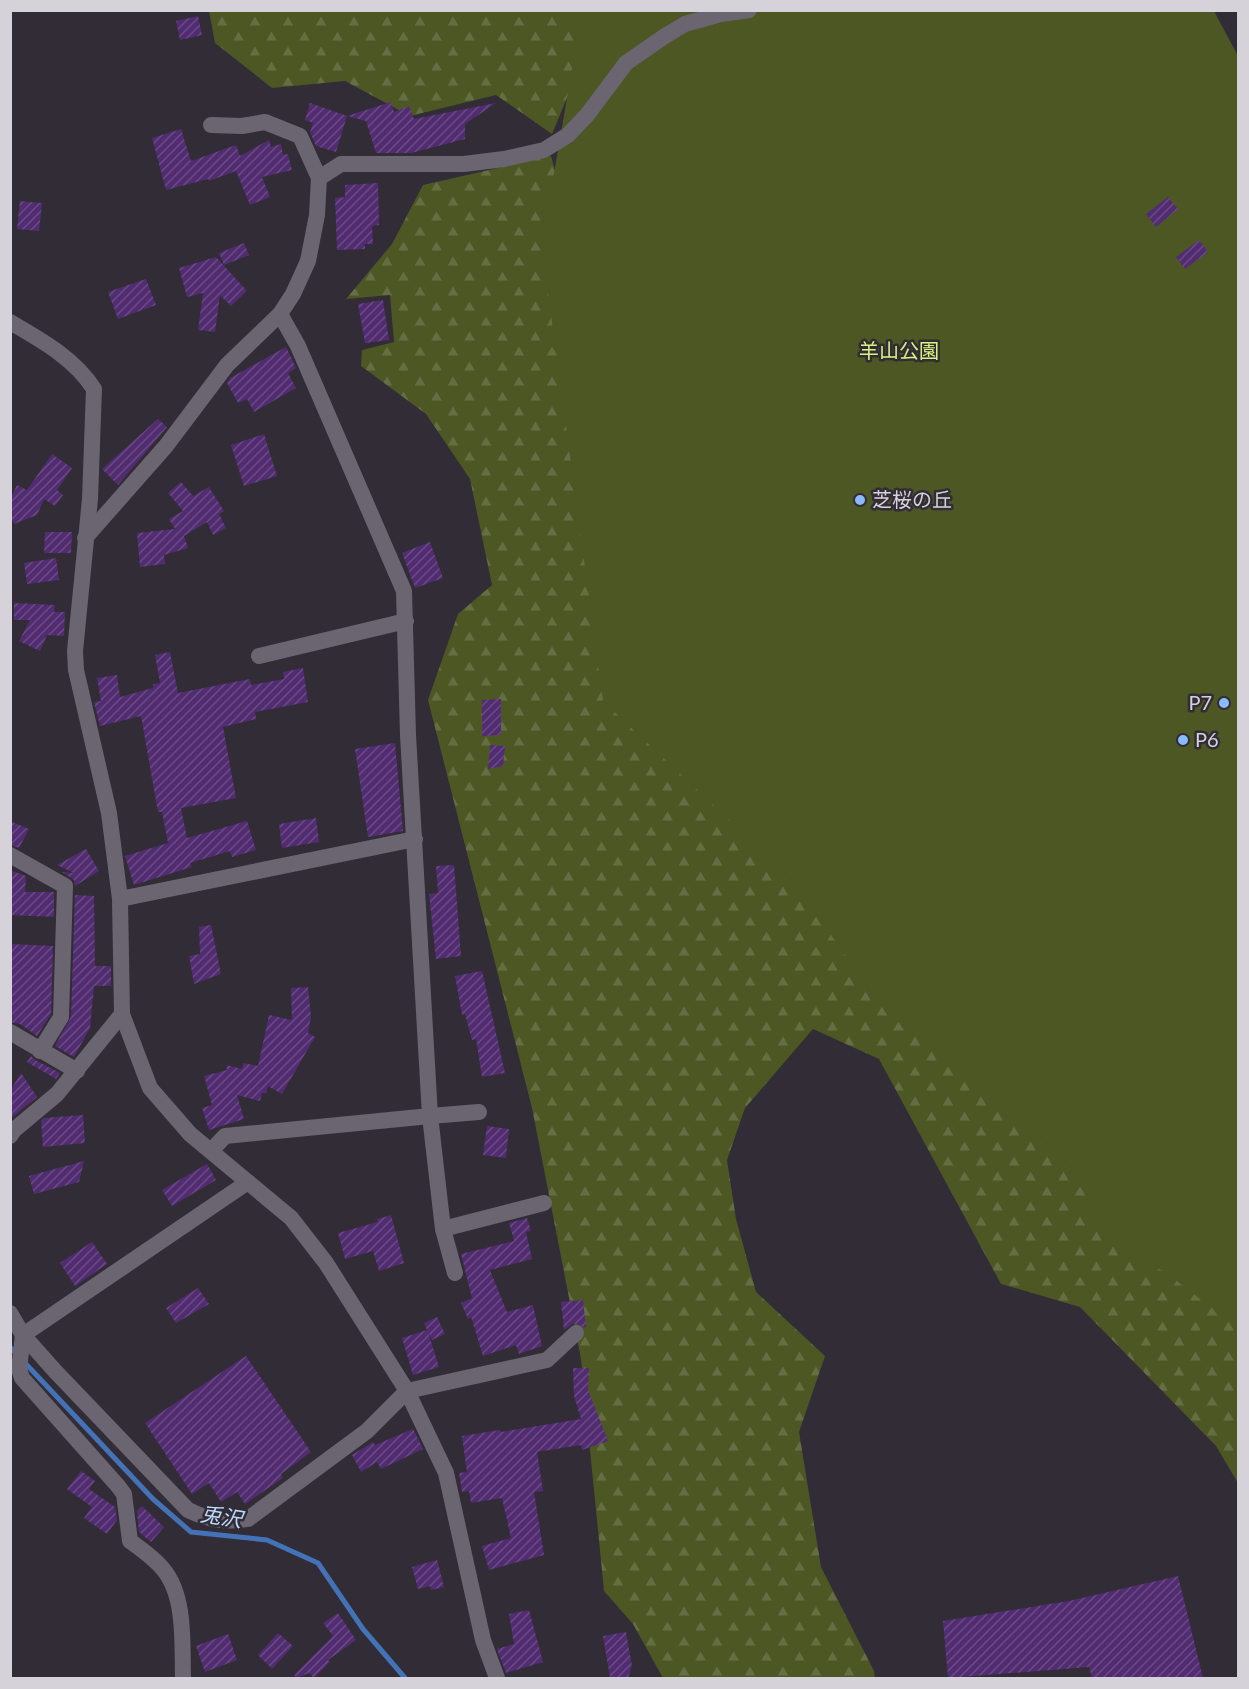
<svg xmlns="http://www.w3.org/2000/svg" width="1249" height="1689" font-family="Lato,'Noto Sans JP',sans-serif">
	<defs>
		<pattern id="forest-firs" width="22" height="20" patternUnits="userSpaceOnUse" patternTransform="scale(1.5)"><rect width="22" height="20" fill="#4c5724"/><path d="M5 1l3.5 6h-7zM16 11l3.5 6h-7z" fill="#656e43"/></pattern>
		<pattern id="building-hatch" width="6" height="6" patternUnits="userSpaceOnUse" patternTransform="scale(1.5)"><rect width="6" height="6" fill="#522c71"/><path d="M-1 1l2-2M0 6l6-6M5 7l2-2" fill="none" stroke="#6a4a85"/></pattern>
	</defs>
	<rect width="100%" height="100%" fill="#312c36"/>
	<g fill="url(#forest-firs)">
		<path d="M209,11h394l-51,123 -56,-39 -86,21 -65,-35 -73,7 -57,-45z"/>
		<path d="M551,156l51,184 636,981v162l-22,-37 -136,-139 -79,-23 -122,-225 -66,-30 -68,79 -18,52 9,59 20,73 69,64 -26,76 22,135 53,104 1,7h-212l-30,-54 -29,-33 -23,-232 -49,-251 -104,-408 30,-86 34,-29 -22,-106 -44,-65 -65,-48 1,-16 32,-8 -4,-47 -44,4 46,-55 31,-59z"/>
	</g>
	<path fill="#4c5724" d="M582,11h632l24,45v1272l-73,-56 -27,-13 -7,-10 -21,-12 -17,-19 -12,-40 -27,-30 -169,-137 -96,-135 -186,-175 -63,-468 14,-60z"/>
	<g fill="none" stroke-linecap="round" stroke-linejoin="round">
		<path stroke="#4373b6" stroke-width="5" d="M10,1347l143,152 38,33 76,8 51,23 45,66 42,49"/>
	</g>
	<g fill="url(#building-hatch)">
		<path d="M198,16l4,19 -22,5 -4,-19z"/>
		<path d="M391,102l3,10 15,-6 5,13 82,-16 -31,21v15l-54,14h-35l-10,-32 -19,-5 -11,36 -20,-6 -6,-14 3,-9 -8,-3 5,-17 37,13z"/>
		<path d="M181,129l10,32 45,-16 4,11 29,-16 2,7 10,-3 2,11 5,-1 4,16 -30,7 8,20 -20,8 -14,-34 -27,10 -1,-2 -42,11 -14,-52z"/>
		<path d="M378,183l1,42 -7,1 1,18h-8v5l-28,1 -2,-52 10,-1v-12z"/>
		<path d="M1168,197l10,12 -22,18 -10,-13z"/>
		<path d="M20,201l22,2 -3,28 -22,-2z"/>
		<path d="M1199,240l9,12 -23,17 -9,-12z"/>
		<path d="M244,243l5,12 -25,10 -5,-12z"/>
		<path d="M216,257l31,34 -16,15 -11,-11 -5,37 -17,-2 5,-37 -16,4 -8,-29z"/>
		<path d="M146,279l10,26 -38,14 -10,-27z"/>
		<path d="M383,300l6,40 -24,3 -7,-39z"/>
		<path d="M286,347l10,21 -8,5 8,15 -42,24 -7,-13 -9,4 -11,-20 3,-5z"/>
		<path d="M158,419l9,8 -49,58 -16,-16z"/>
		<path d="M264,434l13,42 -33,10 -13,-41z"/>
		<path d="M52,454l20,14 -15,22 6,5 -8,11 -11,-7 -7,16 -23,9 -4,-9v-15l7,-15 10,5z"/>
		<path d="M181,482l12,14 16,-9 15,24 -5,3 7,14 -13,7 -6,-13 -23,14 4,12 -24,7 1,9 -25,3 -3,-34 38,-4 -6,-10 14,-8 -15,-18z"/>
		<path d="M45,532h27l-1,21h-27z"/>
		<path d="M430,542l13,36 -28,10 -13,-35z"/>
		<path d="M56,558l3,22 -32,4 -3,-21z"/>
		<path d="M14,603l41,2 -1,7h11l-1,24 -17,-1 -7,16 -21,-10 11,-21h-16z"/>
		<path d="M170,652l8,41 72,-14 1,6 33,-6 -1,-7 20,-4 5,34 -53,10 1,7 -33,8 13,71 -55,10 6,30 60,-17 9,29 -24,7 -2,-6 -40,12 2,4 -58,18 -9,-29 43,-13 -6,-31h-4l-17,-96 -41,10 -6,-24 7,-1 -4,-23 20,-3 3,22 33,-9v-4l7,-1 -5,-28z"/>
		<path d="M501,699v36l-19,1v-36z"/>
		<path d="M395,743l8,88 -35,6 -13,-88z"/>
		<path d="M490,745l15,1 -2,20 -15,3z"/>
		<path d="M316,818l3,24 -37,6 -3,-24z"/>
		<path d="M10,821l19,8 -10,19 -9,-3z"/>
		<path d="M86,849l13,22 -24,15 -1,-6 -12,-8 12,1 -17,-8z"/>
		<path d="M454,865l7,91 -25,3 -7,-65 9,-1 -2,-27z"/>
		<path d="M10,870l16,6 -1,16h29v25l-44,-2z"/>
		<path d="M75,895l19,1 1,70h16v20h-17l-4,42 -16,29 -19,-11 16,-29z"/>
		<path d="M211,925l10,49 -27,10 -5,-28 11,-2 -1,-27z"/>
		<path d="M10,944l43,2 -2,68 -14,22 -17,-12 -10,-2z"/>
		<path d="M482,971l23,102 -23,4 -6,-38 -4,1 -7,-26 -3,1 -7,-39z"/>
		<path d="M308,987l3,30 -3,16 7,4 -33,57 -14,-8 -2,7h-4l-2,8 -23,-6 7,24 -35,11 -7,-22 10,-3 -8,-29 23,-6 -1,-5 16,4 1,-6 15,3 11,-51 23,5 -1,-32z"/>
		<path d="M31,1056l4,4 25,13 -4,6 -29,-17z"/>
		<path d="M21,1073l16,24 -27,22v-28z"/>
		<path d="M83,1115l2,28 -42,4 -2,-26 3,-3z"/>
		<path d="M487,1126l22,3 -3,29 -23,-3z"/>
		<path d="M84,1161l-5,21 -45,12 -5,-18z"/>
		<path d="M207,1164l9,16 -44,26 -10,-16z"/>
		<path d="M391,1215l13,48 -25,8 -6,-20 -28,8 -7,-26 40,-11 -1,-3z"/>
		<path d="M527,1218l4,13 -5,1 6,27 -42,11 17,42 26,-7 9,41 -23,8 -3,-9 -33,11 -12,-39 -3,2 -7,-16 11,-5 -11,-44 53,-13 -5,-18z"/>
		<path d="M92,1242l15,22 -32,22 -15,-23z"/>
		<path d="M198,1288l11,16 -33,19 -10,-15z"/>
		<path d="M583,1300l3,28 -12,-5 -10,7 -3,-28z"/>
		<path d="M437,1317l8,17 -13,6 -4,-8 11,35 -26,8 -11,-37 25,-8 -3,-7z"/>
		<path d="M246,1356l65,96 -30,22 2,4 -38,26 -8,-12 -16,10 -12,-19 -17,11 -47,-71z"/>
		<path d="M573,1368h16l-1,22 20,51 -26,9 -1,-5 -44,7 6,39 -9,1 10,63 -55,15 -7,-24 29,-8 -9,-40 -31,5 -2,-12 -7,1 -3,-19 8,-1 -5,-36 38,-6 1,2 80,-13 -7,-23z"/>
		<path d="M413,1429l10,20 -42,20 -4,-7 -16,10 -9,-17 21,-13 2,3z"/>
		<path d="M81,1471l14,10 -6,8 26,18 2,13 -10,14 -23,-16 8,-11 -25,-18z"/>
		<path d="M142,1506l22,21 -13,15 -12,-10 -2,-21z"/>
		<path d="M437,1560l7,27 -13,3 -1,-4 -12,3 -6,-22z"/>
		<path d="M1178,1576l25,102h-111l-3,-11 -141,11 -5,-57 126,-20z"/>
		<path d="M529,1610l14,52 -37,11 -9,-24 17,-5 -5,-30z"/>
		<path d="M338,1613l18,27 -28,20 2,2 -16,16 -5,-5 -12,5 -3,-3 39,-39 -10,-13z"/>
		<path d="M626,1632l6,34 -4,12h-18l-7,-42z"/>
		<path d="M278,1633l15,13 -21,23 -14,-14z"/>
		<path d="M228,1634l9,26 -32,12 -9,-26z"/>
	</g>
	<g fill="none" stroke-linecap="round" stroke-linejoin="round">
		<g stroke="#6b6571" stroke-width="16">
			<path d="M319,178l22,-14h123l40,-5 40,-9 24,-15 19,-20 39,-52 39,-27 20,-12 36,-10 28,-4"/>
			<path d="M10,322c31,18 64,36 84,67l-4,110 -15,152 1,19 33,143 11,86 2,115 28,74 40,46 101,84 35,45 81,128 39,82 37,167 14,38"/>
			<path d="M85,538l81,-92 61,-81 53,-51 13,-20 15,-33 9,-46 2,-37 -19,-42 -35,-14 -23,4 -31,-1"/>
			<path d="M259,656l147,-35"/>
			<path d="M10,855l55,31 -4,131 -21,34"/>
			<path d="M120,899l295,-60"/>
			<path d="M10,1032l67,39"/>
			<path d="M10,1136l4,-6 43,-36 65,-80"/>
			<path d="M211,1151l14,-15 205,-20 -22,-381 -4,-144 -106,-245 -18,-32"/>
			<path d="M443,1229l101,-26"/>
			<path d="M455,1273l-12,-44 -13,-113 49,-4"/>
			<path d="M10,1313l13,22 32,36 133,139c20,10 38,13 60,9l119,-88 40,-40 140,-31 29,-27"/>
			<path d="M23,1335l-4,34 3,9 96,108 6,8 6,47c11,8 24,17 33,28 23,27 19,76 20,109"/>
			<path d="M23,1335l225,-153"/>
		</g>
	</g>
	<g fill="#8abafc" stroke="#312c36" stroke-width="2">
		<circle cx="860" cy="500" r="6"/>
		<circle cx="1224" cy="703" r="6"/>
		<circle cx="1183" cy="740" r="6"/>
	</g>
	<g text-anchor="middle" stroke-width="5" stroke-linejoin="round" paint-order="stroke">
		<g font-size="20" fill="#d7f17b" stroke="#312c36">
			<text x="899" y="358">羊山公園</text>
		</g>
		<g font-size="20" fill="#d5d2d9" stroke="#312c36" text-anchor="start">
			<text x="872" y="507">芝桜の丘</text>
			<text x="1212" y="710" text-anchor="end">P7</text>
			<text x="1195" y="747">P6</text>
		</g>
		<g font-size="21" font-style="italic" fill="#bdd8fd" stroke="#312c36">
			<text transform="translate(221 1517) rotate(9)" y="7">兎沢</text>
		</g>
	</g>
	<rect width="1249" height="1689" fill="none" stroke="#d5d2d9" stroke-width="24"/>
</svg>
